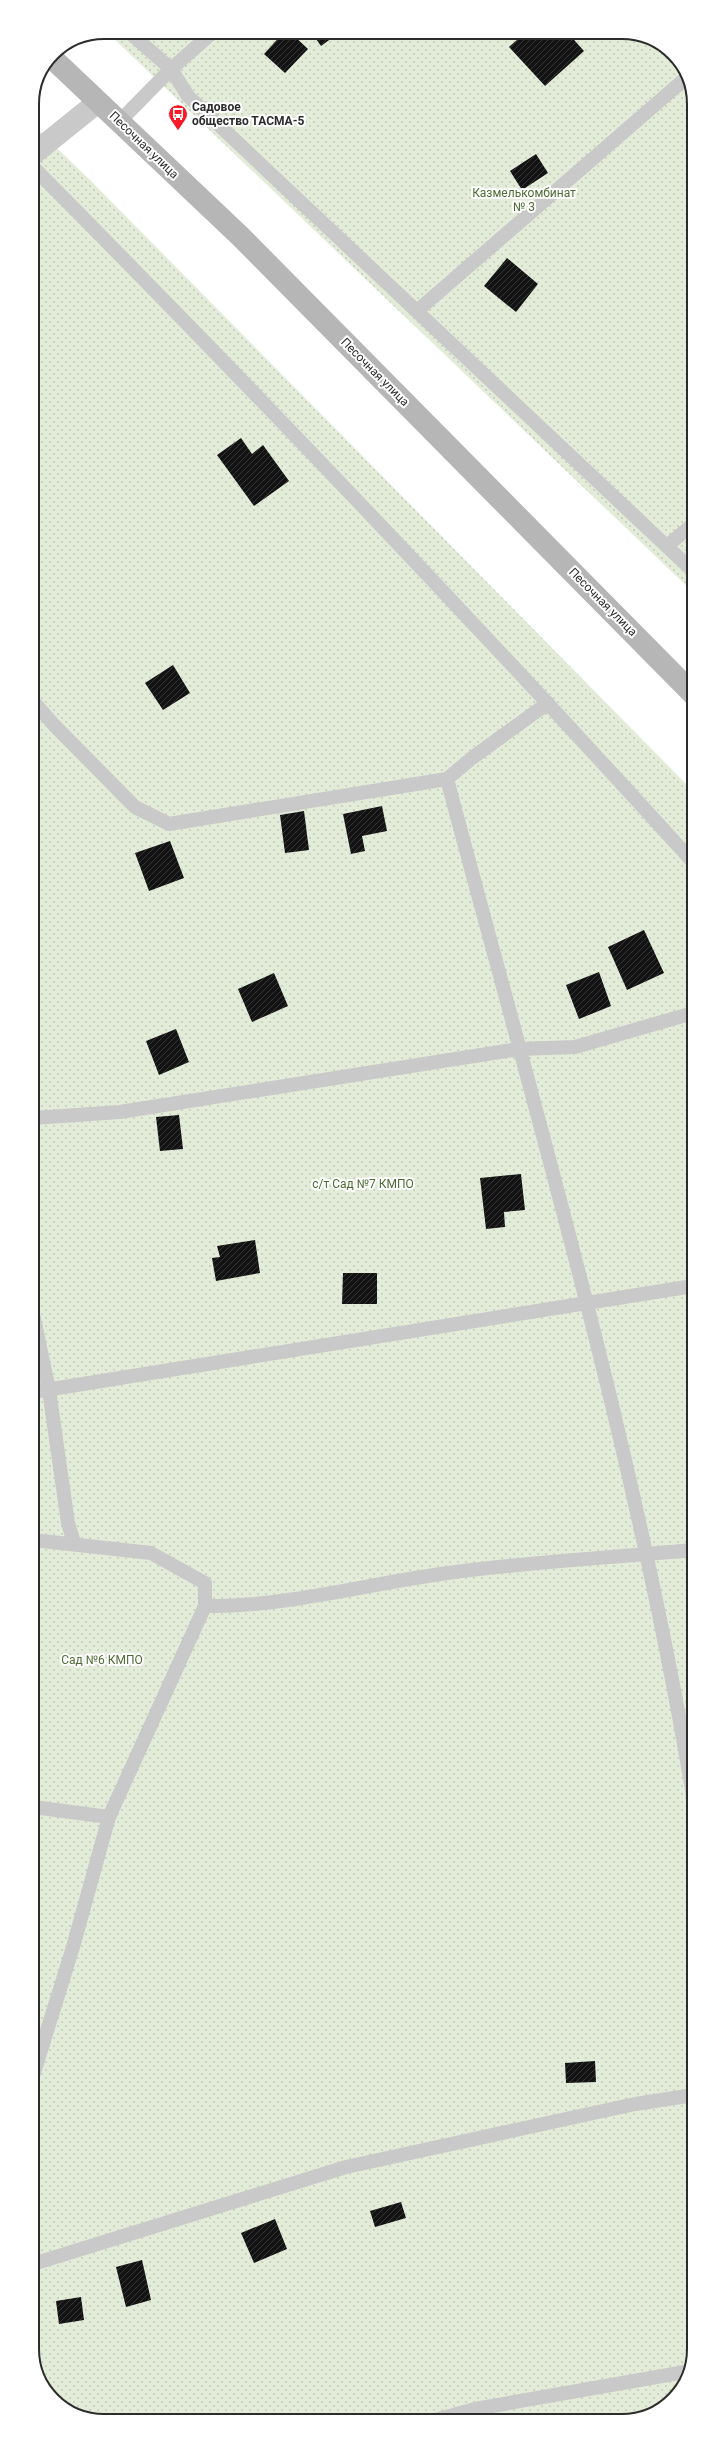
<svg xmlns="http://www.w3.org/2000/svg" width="726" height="2453" font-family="Roboto,sans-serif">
	<defs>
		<pattern id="garden-dots" width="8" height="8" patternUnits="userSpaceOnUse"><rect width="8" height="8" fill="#e2ecd8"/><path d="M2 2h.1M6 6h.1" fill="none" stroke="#c2cbba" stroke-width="1.8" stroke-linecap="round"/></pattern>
		<pattern id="building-hatch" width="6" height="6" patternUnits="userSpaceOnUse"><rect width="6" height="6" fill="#131313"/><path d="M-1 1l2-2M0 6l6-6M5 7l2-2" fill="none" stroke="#363636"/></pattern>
	</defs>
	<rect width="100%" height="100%" fill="#fff"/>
	<g fill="url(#garden-dots)">
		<path d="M107,32h520l43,18 23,40v502z"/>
		<path d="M32,124l59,57 602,610 1,1558 -18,47 -40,24 -537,1 -43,-18 -23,-40z"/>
	</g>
	<g fill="url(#building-hatch)">
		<path d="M284,32h6l18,17 -23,24 -21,-19z"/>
		<path d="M311,32h29l-19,14z"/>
		<path d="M526,32h41l17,19 -39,35 -36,-39z"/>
		<path d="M658,45l12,5 4,8 -2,2z"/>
		<path d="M536,154l12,19 -26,17 -12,-19z"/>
		<path d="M507,258l31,26 -22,28 -32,-26z"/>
		<path d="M241,438l11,16 11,-9 26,36 -35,25 -37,-51z"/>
		<path d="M173,665l17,28 -27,17 -18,-27z"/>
		<path d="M382,806l5,25 -25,5 3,15 -14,3 -8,-40z"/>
		<path d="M304,811l5,39 -24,3 -5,-38z"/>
		<path d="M170,841l14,37 -35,13 -14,-38z"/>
		<path d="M644,930l20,43 -37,17 -19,-43z"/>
		<path d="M599,972l12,34 -32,13 -13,-34z"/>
		<path d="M274,973l14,33 -36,16 -14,-33z"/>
		<path d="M176,1029l13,33 -30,13 -13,-34z"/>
		<path d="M179,1115l4,34 -23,2 -4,-34z"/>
		<path d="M521,1174l4,36 -21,2 1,15 -19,2 -6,-51z"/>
		<path d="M255,1240l5,33 -44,8 -4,-23 8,-1 -3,-11z"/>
		<path d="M343,1273h34v31h-35z"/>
		<path d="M595,2061l1,21 -30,1 -1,-20z"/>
		<path d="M401,2202l5,16 -31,9 -5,-16z"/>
		<path d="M275,2219l12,30 -33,14 -13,-30z"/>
		<path d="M142,2260l9,40 -25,7 -10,-40z"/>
		<path d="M81,2297l3,23 -25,4 -3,-23z"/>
	</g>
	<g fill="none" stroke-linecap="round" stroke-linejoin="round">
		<g stroke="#c9c9c9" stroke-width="14">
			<path d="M129,32l42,37 17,27 505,475"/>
			<path d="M119,122l52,-53 42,-37"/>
			<path d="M32,166c225,227 446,459 661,696"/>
			<path d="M417,311l269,-233"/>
			<path d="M667,546l26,-22"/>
			<path d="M32,700l22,25 81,82 34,17 278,-45 25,-21 76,-55"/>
			<path d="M447,779c90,339 190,677 247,1023"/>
			<path d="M33,1118l87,-6 399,-63 56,-2 118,-34"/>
			<path d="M33,1314l16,76 19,133 6,20"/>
			<path d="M33,1392l660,-106"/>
			<path d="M33,1540l118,13 54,30v23l-96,211 -36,130 -40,129"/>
			<path d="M205,1606c79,1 157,-21 236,-32 83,-12 168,-16 252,-24"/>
			<path d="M33,1807l76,10"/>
			<path d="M33,2264l313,-97 289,-63 59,-9"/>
			<path d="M435,2420l40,-11 210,-37"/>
		</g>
		<path stroke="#c9c9c9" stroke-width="22" d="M32,155l66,-53"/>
		<path stroke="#b6b6b6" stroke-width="22" d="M51,57l189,179 453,458"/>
	</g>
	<defs>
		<g id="bus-pin" transform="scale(1)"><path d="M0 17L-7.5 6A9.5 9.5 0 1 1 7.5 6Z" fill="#f61b29" stroke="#fff"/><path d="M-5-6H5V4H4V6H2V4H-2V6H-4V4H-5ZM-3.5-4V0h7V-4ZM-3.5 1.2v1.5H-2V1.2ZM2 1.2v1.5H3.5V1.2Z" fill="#fff"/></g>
	</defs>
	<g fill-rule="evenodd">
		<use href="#bus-pin" x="178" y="114"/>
	</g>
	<g text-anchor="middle" stroke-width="4" stroke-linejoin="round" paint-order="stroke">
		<g font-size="12" font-weight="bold" fill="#2c2c2c" stroke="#fff" text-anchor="start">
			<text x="192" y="111">Садовое<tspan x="192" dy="14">общество ТАСМА-5</tspan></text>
		</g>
		<g font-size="12" fill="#2c2c2c" stroke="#fff">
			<text transform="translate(144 145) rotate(44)" y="4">Песочная улица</text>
			<text transform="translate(375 372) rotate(45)" y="4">Песочная улица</text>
			<text transform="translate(603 602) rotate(45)" y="4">Песочная улица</text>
		</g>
		<g font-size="12" fill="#4e6c36" stroke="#fff">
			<text x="524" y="197">Казмелькомбинат<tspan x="524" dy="14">№ 3</tspan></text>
			<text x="363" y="1188">с/т Сад №7 КМПО</text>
			<text x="102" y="1664">Сад №6 КМПО</text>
		</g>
	</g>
	<path d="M0 0H726V2453H0ZM104 39H622A65 65 0 0 1 687 104V2349A65 65 0 0 1 622 2414H104A65 65 0 0 1 39 2349V104A65 65 0 0 1 104 39Z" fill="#fff" fill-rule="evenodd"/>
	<path fill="none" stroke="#2c2c2c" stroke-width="2" d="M104 39H622A65 65 0 0 1 687 104V2349A65 65 0 0 1 622 2414H104A65 65 0 0 1 39 2349V104A65 65 0 0 1 104 39Z"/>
</svg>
